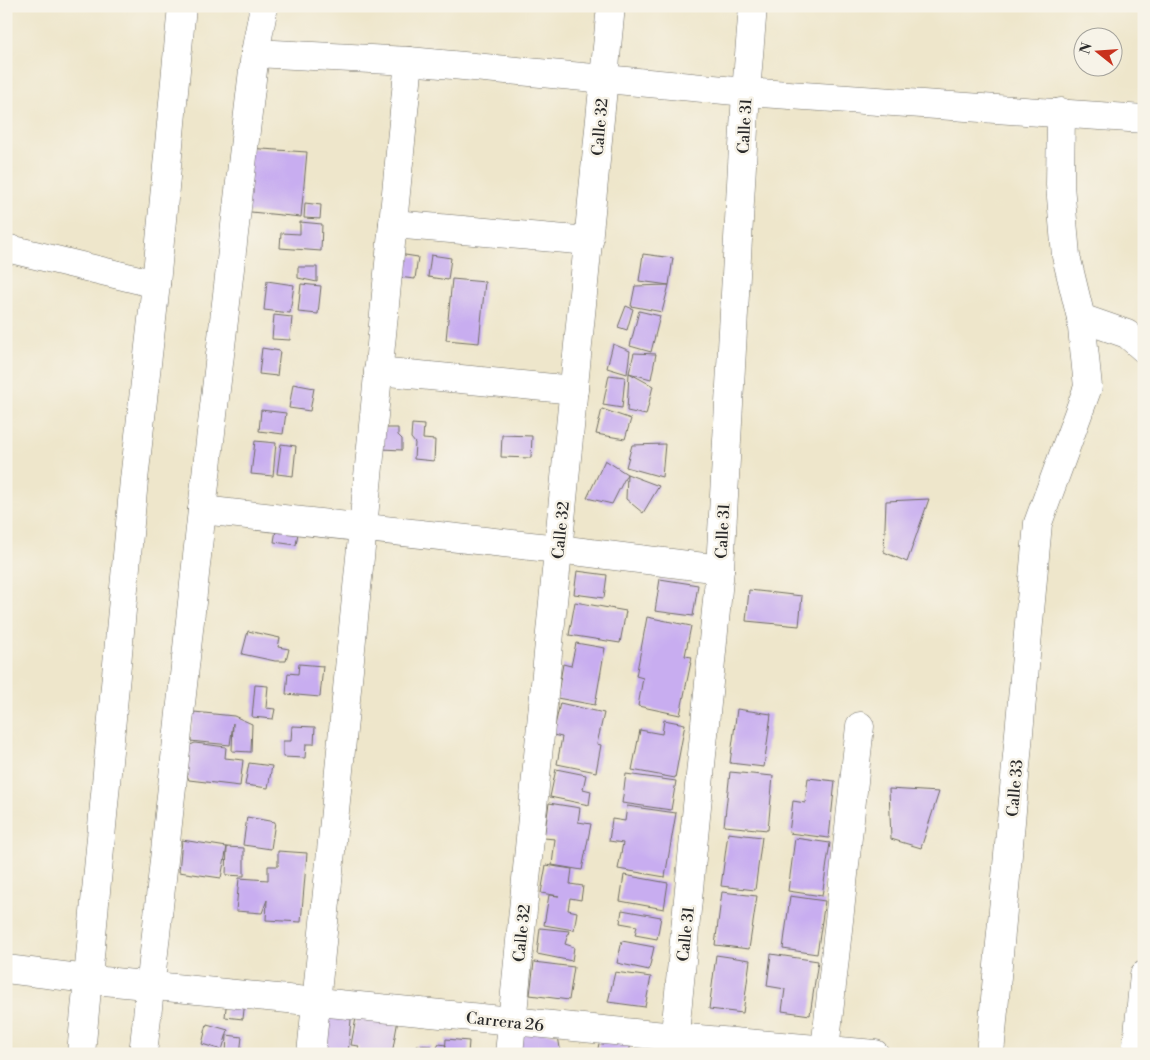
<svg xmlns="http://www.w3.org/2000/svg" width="1150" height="1060" font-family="'Libre Bodoni',serif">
	<rect width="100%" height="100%" fill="#f7f3e8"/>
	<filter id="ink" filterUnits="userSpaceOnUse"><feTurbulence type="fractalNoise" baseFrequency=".02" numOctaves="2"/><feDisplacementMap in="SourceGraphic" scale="10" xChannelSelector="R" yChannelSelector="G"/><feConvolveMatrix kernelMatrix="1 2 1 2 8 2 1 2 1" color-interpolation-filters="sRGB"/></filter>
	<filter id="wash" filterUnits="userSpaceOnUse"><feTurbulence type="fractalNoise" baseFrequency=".0096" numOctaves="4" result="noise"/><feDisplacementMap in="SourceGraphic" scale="20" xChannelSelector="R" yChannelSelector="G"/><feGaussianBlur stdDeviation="1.12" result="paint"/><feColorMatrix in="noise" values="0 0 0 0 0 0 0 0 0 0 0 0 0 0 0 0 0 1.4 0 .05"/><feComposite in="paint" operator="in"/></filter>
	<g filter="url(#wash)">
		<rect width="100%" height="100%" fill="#eee6cb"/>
		<g id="blocks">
			<g fill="#c8adf0">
				<path d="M247,148l60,4 -6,65 -60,-6z"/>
				<path d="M305,203l16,2 -1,14 -16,-1z"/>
				<path d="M300,222l22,2 -1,27 -41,-3 1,-15 19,1z"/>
				<path d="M392,253l26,4 -3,22 -26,-3z"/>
				<path d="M643,254l30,4 -4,27 -30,-4z"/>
				<path d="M431,255l20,3 -3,22 -20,-3z"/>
				<path d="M298,267h19v15l-19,-4z"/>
				<path d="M452,279l33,3 -6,61 -33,-3z"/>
				<path d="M267,281l27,4 -4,28 -26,-3z"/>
				<path d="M301,284l20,2 -3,28 -20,-2z"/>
				<path d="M669,285l-7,27 -31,-6 4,-20z"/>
				<path d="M626,306l7,3 -6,21 -9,-3z"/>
				<path d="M639,311l21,5 -9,36 -21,-6z"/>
				<path d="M274,315l18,2 -2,23 -18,-1z"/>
				<path d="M613,344l17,7 -3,23 -20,-6z"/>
				<path d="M262,348l18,3 -3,25 -18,-2z"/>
				<path d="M634,353l22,1 -5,25 -22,-6z"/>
				<path d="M629,373l24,13 -7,29 -19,-4z"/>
				<path d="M609,375l16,2 -3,31 -19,-3z"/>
				<path d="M293,384l21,4 -4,23 -21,-3z"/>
				<path d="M602,409l29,10 -6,20 -29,-5z"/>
				<path d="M261,410l25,3 -3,21 -24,-3z"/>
				<path d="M412,424l12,1 -1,14 12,1 -1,21 -20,-2 1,-16 -4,-5z"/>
				<path d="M383,428h15v7l4,4v11l-20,-1z"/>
				<path d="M502,435l30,1 -1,22 -30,-1z"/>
				<path d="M255,441l21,2 -3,33 -22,-2z"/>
				<path d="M281,444l15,2 -3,30 -16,-2z"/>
				<path d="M665,444l-3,33 -36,-10 6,-22z"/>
				<path d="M605,460l22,14 32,12 -16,27 -17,-14 1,-25 -15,30 -25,-6z"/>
				<path d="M929,499l-22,63 -23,-10 2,-51z"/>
				<path d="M277,524l22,3 -3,18 -22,-3z"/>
				<path d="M577,571l30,4 -3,23 -30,-4z"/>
				<path d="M660,579l38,6 -5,31 -38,-5z"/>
				<path d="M749,590l53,6 -3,30 -53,-5z"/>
				<path d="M575,602l51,9 -6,32 -51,-8z"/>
				<path d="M647,617l44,9 -6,30 7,1 -12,58 -42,-9 5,-28 -7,-2z"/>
				<path d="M248,631l32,7 -2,9 11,2 -3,12h-11l-33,-7z"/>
				<path d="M576,643l29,5 -10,57 -38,-7 6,-34 8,2z"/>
				<path d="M299,664l24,2 -3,31 -34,-3 2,-21 10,1z"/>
				<path d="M255,685l13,1 -2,22 9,1 -2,10 -21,-2z"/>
				<path d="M560,703l44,10 -7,31 4,1 -5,27 -39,-8 5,-27 -9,-2z"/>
				<path d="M737,709l34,5 -7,53 -34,-4z"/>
				<path d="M194,712l40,4 18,8 -1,28 -19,-1 1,-28 -3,22 -40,-4z"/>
				<path d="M664,720l21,4 -10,54 -43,-8 8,-40 22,4z"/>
				<path d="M292,726l23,1 -1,17h-8l-1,14 -22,-1v-16h8z"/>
				<path d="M195,743l31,4 -1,11 18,2 -3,26 -51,-6 -13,-29z"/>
				<path d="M249,763l23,3 -4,22 -23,-3z"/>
				<path d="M556,769l30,6 -3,14 8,2 -2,14 -39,-8z"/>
				<path d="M730,772l43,4 -5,54 -44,-4z"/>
				<path d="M626,774l50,7 -5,29 -49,-7z"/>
				<path d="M808,778l27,3 -6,57 -40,-5 4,-32 12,2z"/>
				<path d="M889,789l50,3 -18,56 -30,-9z"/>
				<path d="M549,803l31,5 -2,14 13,2 -9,46 -30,-5 3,-26 -11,-1z"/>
				<path d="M627,806l49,7 -11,64 -47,-8 5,-26 -14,-2 3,-22 13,2z"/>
				<path d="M247,817l28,5 -4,27 -28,-4z"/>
				<path d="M728,833l34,4 -7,53 -34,-4z"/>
				<path d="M795,838l35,5 -8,53 -34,-5z"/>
				<path d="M182,840l45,7 -6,31 -42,-6z"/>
				<path d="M227,847l17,1v28l-18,-1z"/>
				<path d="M278,851l29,2 -6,69 -35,-2 1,-20 -5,13 -26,-2 3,-33 29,2v-14h10z"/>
				<path d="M546,865l26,4 -2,15 13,2 -2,14 -11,-2 -2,12 9,2 -3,18 -30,-5 5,-30 10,1 -18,-3z"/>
				<path d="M624,875l44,8 -4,26 -44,-8z"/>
				<path d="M722,892l35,4 -8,53 -34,-4z"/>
				<path d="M790,896l35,5 -8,53 -34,-5z"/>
				<path d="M622,910l39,7 -4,22 -22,-4 2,-9 -17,-3z"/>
				<path d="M540,928l29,3 -4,13 9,3 -2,14 -35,-7z"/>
				<path d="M622,941l32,6 -5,23 -32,-7z"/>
				<path d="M771,954l47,7 -8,54 -28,-4 3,-22 -18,-3z"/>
				<path d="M716,955l34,5 -7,53 -34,-4z"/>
				<path d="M534,962l40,5 -5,33 -39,-5z"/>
				<path d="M615,972l36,5 -6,30 -37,-5z"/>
				<path d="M227,998l18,2 -2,19 -18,-2z"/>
				<path d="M317,1005l35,3 -4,46h-36z"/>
				<path d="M358,1007l41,7 -7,40h-35l2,-8 -8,-1z"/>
				<path d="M207,1024l21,6 -6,20 -20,-6z"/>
				<path d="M520,1025l38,11 3,18 -47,-1z"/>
				<path d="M601,1032l31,4 -3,18h-32z"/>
				<path d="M227,1035l15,2 -2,17h-14z"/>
				<path d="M446,1039l23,2 -1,13h-23z"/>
				<path d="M439,1044l7,1 -2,9h-11z"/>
				<path d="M417,1045l14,1 -3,8h-12z"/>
			</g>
		</g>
	</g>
	<g filter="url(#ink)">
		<use href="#blocks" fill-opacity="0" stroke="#6f6c63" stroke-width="1"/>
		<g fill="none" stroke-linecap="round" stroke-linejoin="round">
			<g stroke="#6f6c63" stroke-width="29">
				<g id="minor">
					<path d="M255,53l154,8 337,31 398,27"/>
					<path d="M393,224l196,17"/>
					<path d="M6,248l150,36"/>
					<path d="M1081,318l46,16 17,15"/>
					<path d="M378,371l196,19"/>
					<path d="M202,510l356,39 162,20"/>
					<path d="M6,969l98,12 571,56 200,17"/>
					<path d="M825,1050l35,-324"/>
					<path d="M81,1054l53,-574 22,-196 26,-278"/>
					<path d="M143,1054l59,-544 53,-457 9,-47"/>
					<path d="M311,1054l98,-993"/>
					<path d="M509,1054l102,-1048"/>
					<path d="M673,1054l47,-485 26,-477 7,-86"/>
					<path d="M990,1054l48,-531 50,-136 -7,-69 -15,-62 -6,-71 1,-73"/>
					<path d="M1136,1054l8,-79"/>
				</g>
			</g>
			<use href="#minor" stroke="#fff" stroke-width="28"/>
		</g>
	</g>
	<g text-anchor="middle" stroke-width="5" stroke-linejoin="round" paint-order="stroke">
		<g font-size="16" fill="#2b2b2b" stroke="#f7f3e8">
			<text transform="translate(744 126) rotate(-87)" y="6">Calle 31</text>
			<text transform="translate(599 127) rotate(-85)" y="6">Calle 32</text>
			<text transform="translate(560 530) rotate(-84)" y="6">Calle 32</text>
			<text transform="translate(722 531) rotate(-87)" y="6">Calle 31</text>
			<text transform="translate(1014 788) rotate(-85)" y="6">Calle 33</text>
			<text transform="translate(521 933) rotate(-84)" y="6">Calle 32</text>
			<text transform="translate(685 934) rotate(-84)" y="6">Calle 31</text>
			<text transform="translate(505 1021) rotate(6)" y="6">Carrera 26</text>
		</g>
	</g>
	<rect width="1150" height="1060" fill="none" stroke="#f7f3e8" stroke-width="25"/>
	<g transform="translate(1098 52) rotate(287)"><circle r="24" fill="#f7f3e8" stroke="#a5a39c"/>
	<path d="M0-4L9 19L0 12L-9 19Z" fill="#c8321e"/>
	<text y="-8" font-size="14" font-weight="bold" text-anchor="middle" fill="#2b2b2b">N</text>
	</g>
</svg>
